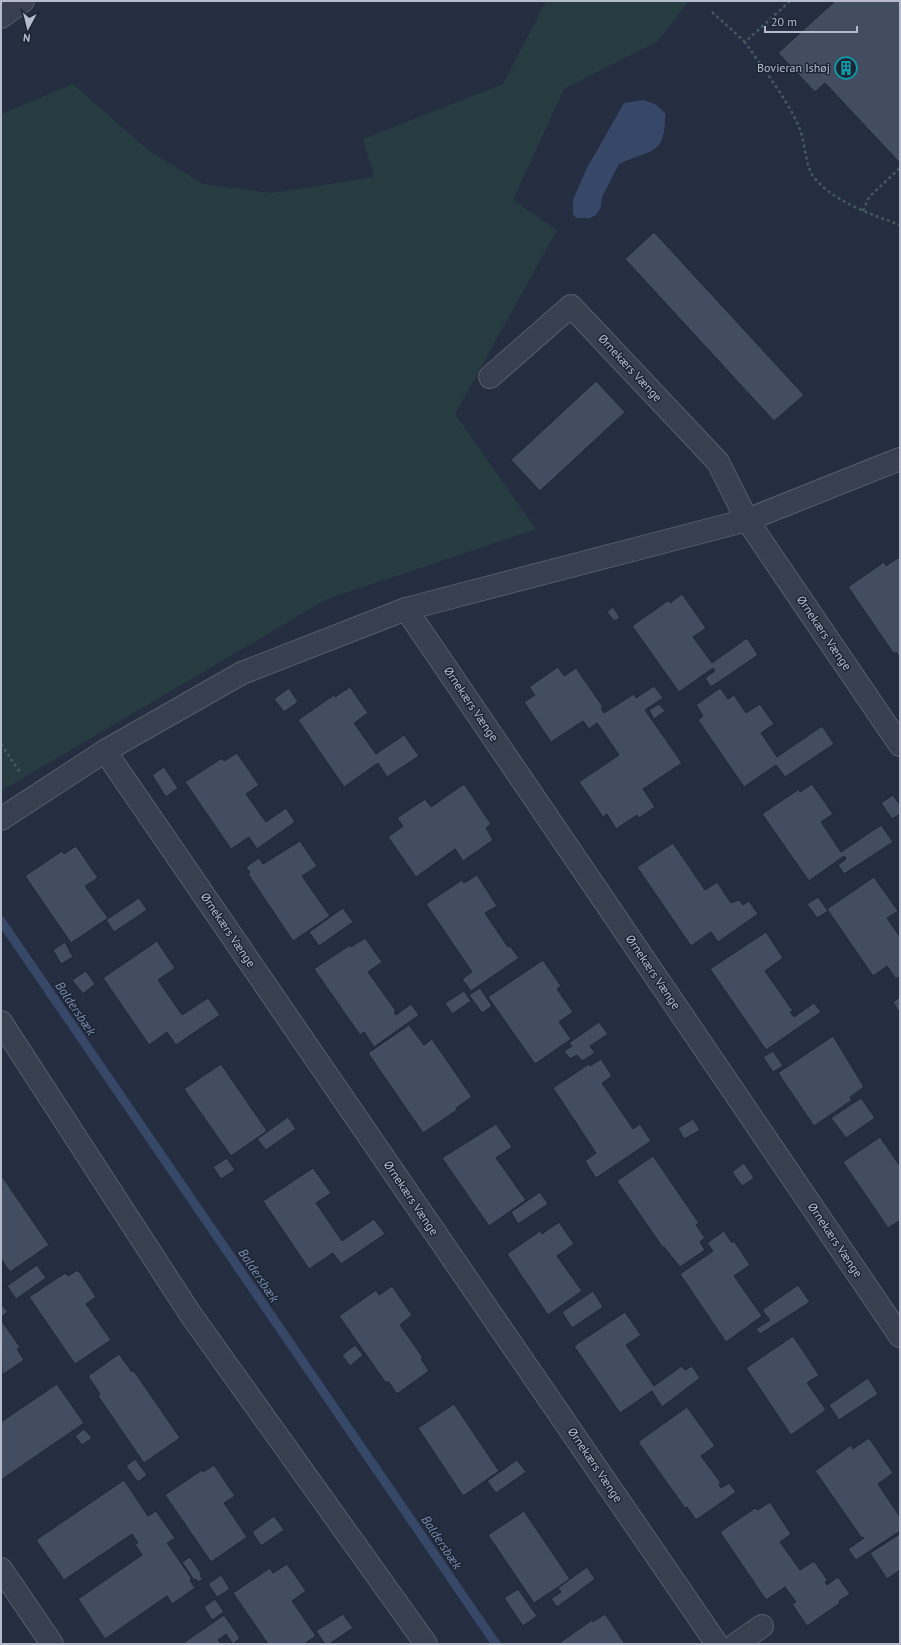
<svg xmlns="http://www.w3.org/2000/svg" width="901" height="1645" font-family="'PT Sans',sans-serif">
	<rect width="100%" height="100%" fill="#242e40"/>
	<path fill="#263c41" d="M546,1h143l-31,40 -94,48 -51,111 44,30 -102,184 81,115 -209,70 -326,192v-677l72,-30 75,66 55,34 69,9 102,-16 -11,-38 140,-55z"/>
	<path fill="#374768" d="M643,100l12,4 10,9c1,43 -14,36 -46,51l-17,33 -1,10 -5,8 -6,3h-14l-3,-4v-14l14,-32 37,-65z"/>
	<g fill="none" stroke-linecap="round" stroke-linejoin="round">
		<path stroke="#374768" stroke-width="9" d="M1,921l495,723"/>
	</g>
	<g fill="#434d62" stroke="#1f2737">
		<path d="M835,1h65v162l-75,-80 -10,9 -37,-39z"/>
		<path d="M654,232l150,163 -30,26 -149,-162z"/>
		<path d="M596,381l29,31 -85,79 -29,-31z"/>
		<path d="M898,558l2,2v99l-4,-7 -2,2 -46,-67 36,-25 2,4z"/>
		<path d="M682,594l24,34 -13,9 19,26 35,-25 11,17 -47,32 -6,-9 10,-7 -2,-3 -34,24 -47,-66 37,-26 1,3z"/>
		<path d="M613,607l7,11 -6,3 -7,-9z"/>
		<path d="M558,667l6,9 12,-8 27,39 -2,1 3,5 30,-19 2,4 18,-12 9,12 -18,12 37,53 -39,26 12,18 -16,11 -2,-3 -21,14 -9,-15 -4,3 -24,-35 40,-27 -22,-32 -8,6 -6,-8 -32,21 -27,-40 11,-7 -6,-8z"/>
		<path d="M350,687l18,26 -14,10 22,31 28,-19 15,21 -32,21 -9,-14 -34,24 -46,-67 36,-25 1,2z"/>
		<path d="M289,688l9,14 -14,10 -10,-13z"/>
		<path d="M720,688l8,11 6,-4 12,18 14,-9 14,20 -13,9 16,24 45,-31 12,18 -49,33 -9,-12 -32,22 -46,-67 5,-4 -7,-11z"/>
		<path d="M659,704l6,7 -11,8 -5,-9z"/>
		<path d="M237,753l22,32 -13,9 20,28 20,-14 9,14 -38,27 -8,-12 -18,12 -46,-67 37,-24 2,3z"/>
		<path d="M164,767l14,21 -12,9 -14,-22z"/>
		<path d="M464,784l27,40 -5,4 7,12 -30,21 -8,-12 -39,28 -28,-40 15,-11 -6,-8 28,-19 6,8z"/>
		<path d="M812,784l21,30 -12,8 20,30 40,-27 12,17 -49,32 -6,-9 8,-6 -2,-3 -35,25 -47,-67 37,-25 1,3z"/>
		<path d="M893,795l7,10v9l-8,5 -11,-16z"/>
		<path d="M300,841l17,25 -15,10 28,40 -37,25 -45,-67 2,-1 -4,-6 13,-9 4,6z"/>
		<path d="M673,843l32,47 12,-8 14,21 8,-3 4,5 6,-4 9,13 -40,28 -7,-10 -20,14 -54,-79z"/>
		<path d="M76,846l22,32 -13,8 23,32 -37,25 -46,-67 37,-25 2,3z"/>
		<path d="M477,875l20,31 -12,7 23,34 2,-1 9,12 -48,33 -9,-12 10,-7 -46,-68 36,-24 2,3z"/>
		<path d="M874,877l24,34 -11,7 13,19v39l-4,3 -9,-13 -14,10 -46,-67z"/>
		<path d="M818,897l10,14 -11,7 -10,-14z"/>
		<path d="M139,898l8,12 -33,22 -8,-12z"/>
		<path d="M343,908l10,14 -34,24 -10,-14z"/>
		<path d="M766,932l17,26 -18,13 28,40 -3,1 4,5 20,-14 7,9 -55,38 -56,-81z"/>
		<path d="M365,938l17,24 -14,10 28,39 -2,1 2,3 15,-11 8,11 -45,32 -10,-15 -4,3 -46,-66 36,-24 1,2z"/>
		<path d="M157,941l18,27 -17,12 24,35 26,-17 12,17 -44,30 -9,-13 -18,13 -46,-67z"/>
		<path d="M65,942l8,15 -12,7 -8,-14z"/>
		<path d="M543,960l18,26 -4,3 16,23 -14,10 12,17 -36,25 -47,-67z"/>
		<path d="M86,971l9,13 -12,10 -11,-14z"/>
		<path d="M480,988l12,18 -10,7 -13,-18z"/>
		<path d="M464,991l7,10 -19,13 -7,-11z"/>
		<path d="M900,997v17l-7,-12z"/>
		<path d="M599,1022l9,12 -18,12 5,7 -13,8 -5,-6 -7,4 -6,-8 8,-5 -3,-3z"/>
		<path d="M409,1025l15,20 8,-6 40,58 -16,11 1,2 -34,23 -55,-80z"/>
		<path d="M833,1036l31,51 -14,10 2,3 -38,26 -36,-53z"/>
		<path d="M773,1051l10,15 -10,6 -10,-15z"/>
		<path d="M601,1059l11,17 -10,7 31,46 7,-5 11,17 -55,37 -11,-17 11,-8 -43,-65 36,-24 1,2z"/>
		<path d="M221,1064l46,67 -36,25 -47,-67z"/>
		<path d="M861,1098l14,20 -29,20 -15,-20z"/>
		<path d="M288,1117l8,12 -30,21 -9,-11z"/>
		<path d="M693,1119l7,11 -16,9 -6,-11z"/>
		<path d="M496,1124l16,23 -16,11 30,42 -37,26 -47,-68z"/>
		<path d="M880,1137l20,29v57l-1,-2 -11,7 -45,-66z"/>
		<path d="M653,1156l46,67 -3,2 9,13 -5,4 5,8 -25,17 -16,-20 -1,1 -46,-67z"/>
		<path d="M227,1158l8,12 -14,9 -8,-12z"/>
		<path d="M744,1163l10,15 -12,8 -10,-14z"/>
		<path d="M313,1168l18,25 -15,10 26,38 32,-22 11,15 -44,30 -8,-11 -24,16 -46,-68z"/>
		<path d="M1,1175l48,70 -39,27 -9,-13z"/>
		<path d="M540,1192l8,12 -30,20 -7,-12z"/>
		<path d="M559,1222l15,22 -17,12 25,35 -34,24 -41,-61 33,-23 2,3z"/>
		<path d="M724,1231l8,12 2,-2 16,24 -16,11 28,40 -36,26 -46,-68 33,-23 -6,-8z"/>
		<path d="M37,1265l9,13 -30,21 -9,-13z"/>
		<path d="M78,1270l18,27 -10,7 25,36 -36,24 -46,-67 36,-24 3,3z"/>
		<path d="M798,1285l12,17 -50,32 -4,-5 14,-9 -8,-10z"/>
		<path d="M392,1286l20,29 -12,10 23,33 -2,1 8,12 -32,23 -9,-13 -2,2 -47,-67 37,-26 3,5z"/>
		<path d="M593,1291l10,16 -31,21 -10,-16z"/>
		<path d="M2,1305l6,7 -7,5v-11z"/>
		<path d="M625,1312l16,23 -15,10 28,41 28,-20 3,4 7,-4 8,12 -38,29 -10,-16 -32,22 -46,-67z"/>
		<path d="M1,1320l19,27 -3,2 7,11 -22,15z"/>
		<path d="M793,1336l26,39 -12,8 19,27 -35,25 -45,-67z"/>
		<path d="M355,1345l8,10 -13,11 -8,-11z"/>
		<path d="M119,1354l13,18 2,-1 46,67 -36,25 -46,-67 2,-2 -12,-18z"/>
		<path d="M868,1378l10,16 -39,26 -10,-15z"/>
		<path d="M57,1384l27,39 -83,57v-58z"/>
		<path d="M454,1404l45,67 -36,25 -45,-68z"/>
		<path d="M687,1407l28,39 -14,10 20,27 -2,1 2,4 8,-5 7,9 -40,28 -9,-13 -2,1 -47,-66z"/>
		<path d="M84,1429l8,9 -10,7 -7,-9z"/>
		<path d="M869,1438l24,35 -15,11 22,33v14l-44,29 -8,-11 16,-11 -3,-1 -46,-66 36,-26 2,4z"/>
		<path d="M135,1459l12,16 -9,7 -12,-16z"/>
		<path d="M517,1460l9,12 -30,21 -9,-12z"/>
		<path d="M214,1465l21,31 -11,7 23,34 -36,25 -46,-67 37,-25 1,2z"/>
		<path d="M124,1480l24,36 8,-5 19,27 -8,5 25,36 -2,1 5,8 -23,16 -5,-8 -62,43 -27,-40 64,-44 -7,-11 3,-1 -6,-9 -68,46 -28,-40z"/>
		<path d="M770,1502l21,32 -11,8 20,28 14,-9 14,20 -3,1 2,3 11,-8 12,17 -11,7 1,2 -33,23 -15,-22 4,-2 -11,-15 -19,13 -46,-68 35,-24 3,2z"/>
		<path d="M524,1511l46,68 -36,24 -46,-68z"/>
		<path d="M274,1516l10,14 -23,16 -9,-14z"/>
		<path d="M900,1534v36l-13,9 -17,-26z"/>
		<path d="M190,1557l12,18 -2,1 3,3 -5,3 -2,-3 -2,1 -12,-18z"/>
		<path d="M287,1564l19,27 -14,10 24,35 -12,8h-36l-35,-51 37,-25 3,5z"/>
		<path d="M587,1567l8,12 -38,28 -6,-8 10,-7 -3,-4z"/>
		<path d="M221,1575l9,14 -13,8 -9,-13z"/>
		<path d="M518,1589l19,27 -14,10 -19,-28z"/>
		<path d="M215,1599l9,13 -12,8 -8,-13z"/>
		<path d="M343,1614l10,14 -24,16h-4l-9,-13z"/>
		<path d="M605,1614l20,30h-67l34,-24 1,2z"/>
		<path d="M224,1615l16,23 -7,6 -7,-10 -8,6 4,4h-40z"/>
	</g>
	<g fill="none" stroke-linecap="round" stroke-linejoin="round">
		<g stroke="#565e6d" stroke-width="24">
			<g id="minor">
				<path d="M1,17l22,-16"/>
				<path d="M490,377l81,-71 147,156 29,58 153,225"/>
				<path d="M406,609l494,727"/>
				<path d="M105,751l612,893"/>
				<path d="M1,819l104,-68 137,-78 164,-64 341,-89 153,-61"/>
				<path d="M1,1022l190,293 235,329"/>
				<path d="M1,1569l51,75"/>
				<path d="M736,1644l26,-18"/>
			</g>
		</g>
		<g stroke="#44595e" stroke-width="2.5" stroke-dasharray="3 3" stroke-linecap="butt">
			<path d="M790,1l-45,41c18,27 41,55 54,85 6,14 6,37 14,49 18,25 60,39 87,49"/>
			<path d="M712,12l33,30"/>
			<path d="M863,211l6,-14 31,-29"/>
			<path d="M1,744l20,30"/>
		</g>
		<use href="#minor" stroke="#384050" stroke-width="22"/>
	</g>
	<defs>
		<g id="building-ring" transform="scale(1.15)"><circle r="9.5" fill="#1d2535" stroke="#0f9aa8" stroke-width="1.5"/><path d="M-4-6H4V6H1V3H-1V6H-4ZM-2.5-4.3h1.7v1.8h-1.7ZM.8-4.3h1.7v1.8H.8ZM-2.5-1h1.7V.8h-1.7ZM.8-1h1.7V.8H.8Z" fill="#0f9aa8"/></g>
	</defs>
	<g fill-rule="evenodd">
		<use href="#building-ring" x="846" y="68"/>
	</g>
	<g text-anchor="middle" stroke-width="3" stroke-linejoin="round" paint-order="stroke">
		<g font-size="12" fill="#b5bbca" stroke="#1d2535" text-anchor="end">
			<text x="830" y="72">Bovieran Ishøj</text>
		</g>
		<g font-size="12" fill="#b5bbca" stroke="#1d2535">
			<text transform="translate(630 368) rotate(47)" y="4">Ørnekærs Vænge</text>
			<text transform="translate(824 633) rotate(56)" y="4">Ørnekærs Vænge</text>
			<text transform="translate(471 704) rotate(56)" y="4">Ørnekærs Vænge</text>
			<text transform="translate(228 930) rotate(56)" y="4">Ørnekærs Vænge</text>
			<text transform="translate(653 972) rotate(56)" y="4">Ørnekærs Vænge</text>
			<text transform="translate(411 1198) rotate(56)" y="4">Ørnekærs Vænge</text>
			<text transform="translate(835 1240) rotate(56)" y="4">Ørnekærs Vænge</text>
			<text transform="translate(595 1465) rotate(56)" y="4">Ørnekærs Vænge</text>
		</g>
		<g font-size="13" font-style="italic" fill="#7b8eb3" stroke="#1d2535">
			<text transform="translate(76 1008) rotate(56)" y="5">Baldersbæk</text>
			<text transform="translate(259 1275) rotate(56)" y="5">Baldersbæk</text>
			<text transform="translate(442 1542) rotate(56)" y="5">Baldersbæk</text>
		</g>
	</g>
	<rect width="901" height="1645" fill="none" stroke="#b5bbca" stroke-width="4"/>
	<g transform="translate(28 28) rotate(187)" stroke="#1d2535" stroke-width="3" paint-order="stroke">
	<path d="M0-3L7 15L0 10L-7 15Z" fill="#b5bbca"/>
	<text y="-6" font-size="11" font-weight="bold" text-anchor="middle" fill="#b5bbca">N</text>
	</g>
	<path d="M765 26v6h92v-6" fill="none" stroke="#b5bbca" stroke-width="2"/>
	<text x="771" y="26" font-size="12" fill="#b5bbca" stroke="#1d2535" stroke-width="3" paint-order="stroke">20 m</text>
</svg>
